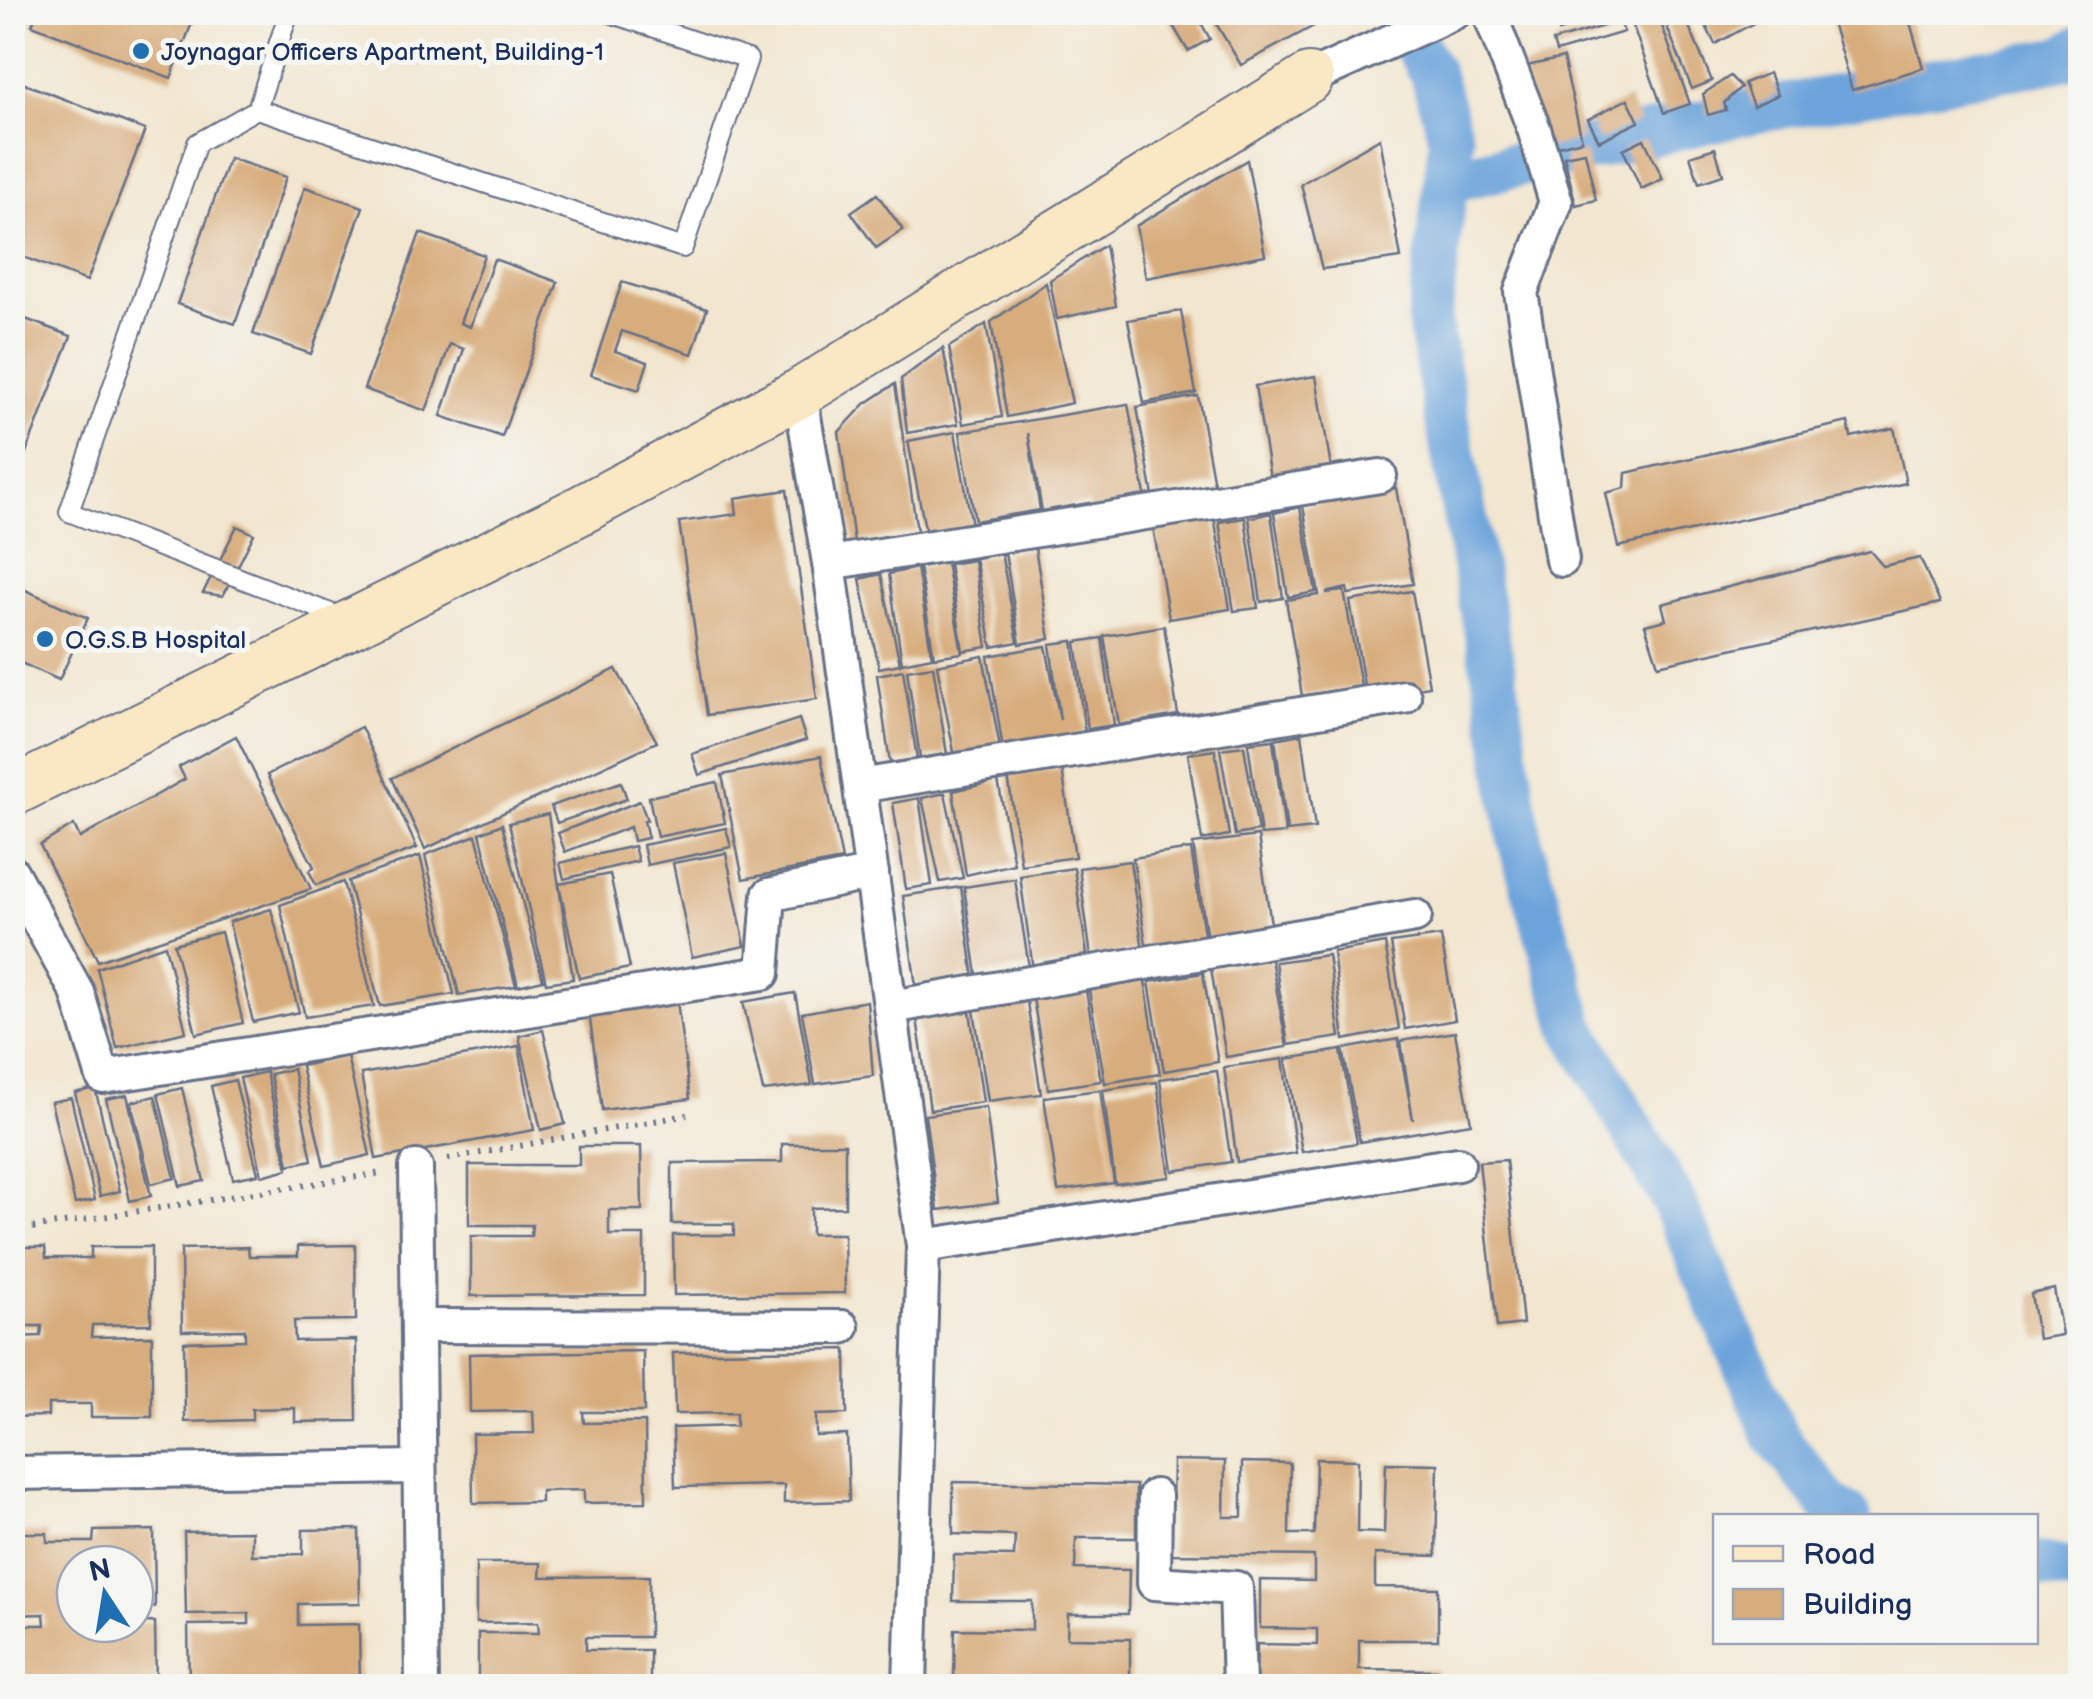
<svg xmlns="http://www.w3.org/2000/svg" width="2093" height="1699" font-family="'Balsamiq Sans',sans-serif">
	<rect width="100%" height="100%" fill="#f6f6f2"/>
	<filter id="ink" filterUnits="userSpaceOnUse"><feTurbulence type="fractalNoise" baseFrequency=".01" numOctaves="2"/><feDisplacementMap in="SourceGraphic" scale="20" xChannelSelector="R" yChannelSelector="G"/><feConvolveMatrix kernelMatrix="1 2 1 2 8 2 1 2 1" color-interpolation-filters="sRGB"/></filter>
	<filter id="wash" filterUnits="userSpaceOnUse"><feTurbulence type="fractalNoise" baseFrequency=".0048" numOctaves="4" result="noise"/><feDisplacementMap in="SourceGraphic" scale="40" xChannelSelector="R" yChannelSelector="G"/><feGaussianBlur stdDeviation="2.25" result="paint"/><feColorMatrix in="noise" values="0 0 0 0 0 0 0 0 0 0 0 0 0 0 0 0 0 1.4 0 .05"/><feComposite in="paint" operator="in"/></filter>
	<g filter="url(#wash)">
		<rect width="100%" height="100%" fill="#f2e6d0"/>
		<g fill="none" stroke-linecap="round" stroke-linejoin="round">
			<g stroke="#6da4db" stroke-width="45">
				<path d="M1397,12l35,62 19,65 -22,182 67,364 24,157 54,186 99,172 103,237 56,70 17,9"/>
				<path d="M1446,181l292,-67 324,-55 18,-11"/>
				<path d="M2036,1564l44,8"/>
			</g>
		</g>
		<g id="blocks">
			<g fill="#d8ad7e">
				<path d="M37,12h159l-25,66 -139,-53z"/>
				<path d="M1165,12h30l15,27 -22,12z"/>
				<path d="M1209,12h131l-99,53z"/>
				<path d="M1560,12h60l1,2 -62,17 -5,-17z"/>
				<path d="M1628,12h29l33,92 -26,9z"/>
				<path d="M1661,12h22l29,69 -20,8z"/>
				<path d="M1699,12h75l-59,32z"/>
				<path d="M1829,12h78l16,56 -71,22z"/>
				<path d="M1620,21l4,11 -68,20 -3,-11z"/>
				<path d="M1563,58l19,82 -40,10 -20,-83z"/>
				<path d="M1769,73l9,22 -25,11 -9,-23z"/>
				<path d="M1730,76l11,11 -17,16 2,7 -18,5 -5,-21z"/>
				<path d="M12,79l133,51 -58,151 -75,-28z"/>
				<path d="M1628,99l11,23 -40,19 -11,-22z"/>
				<path d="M1380,138l21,120 -79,11 -21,-85z"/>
				<path d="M1644,139l19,40 -22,10 -18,-40z"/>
				<path d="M1715,148l8,27 -24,8 -9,-27z"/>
				<path d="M1585,152l11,48 -20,5 -12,-49z"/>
				<path d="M229,158l57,19 -51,147 -58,-20z"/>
				<path d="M1247,160l18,95 -119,23 -10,-52z"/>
				<path d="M305,187l58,20 -52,147 -58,-20z"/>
				<path d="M877,194l26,36 -27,18 -25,-36z"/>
				<path d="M420,233l64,22 -24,68 10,4 24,-68 64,23 -56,155 -61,-21 23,-67 -14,-5 -24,67 -62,-22z"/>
				<path d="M1105,245l11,61 -59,13 -7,-39z"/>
				<path d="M622,282l85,27 -15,45 -70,-23 -7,20 33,11 -9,28 -48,-15z"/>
				<path d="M1046,283l26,120 -65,14 -16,-95z"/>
				<path d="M1181,311l15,82 -52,10 -16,-83z"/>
				<path d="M12,314l59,22 -58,150h-1z"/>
				<path d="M986,324l16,93 -39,7 -14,-77z"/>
				<path d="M943,348l15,76 -51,9 -6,-54z"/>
				<path d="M1316,376l15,92 -61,10 -15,-92z"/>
				<path d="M895,384l22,147 -63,11 -15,-110 26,-28z"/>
				<path d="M1198,396l16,88 -61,12 -16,-89z"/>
				<path d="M1128,404l18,96 -56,10 -1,-7 -47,8 -14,-78 12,77 -65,11 -15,-89z"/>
				<path d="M1848,422l3,15 43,-9 12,55 -288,64 -12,-54 19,-5 1,-15z"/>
				<path d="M955,432l17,93 -46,9 -18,-93z"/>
				<path d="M1396,488l17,96 -65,10 -1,-6 -21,5 18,-2 17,95 -59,10 -16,-96 33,-5 -16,-89z"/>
				<path d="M787,490l30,209 -110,16 -28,-193 58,-8 -2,-16z"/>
				<path d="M1300,507l16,85 -28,5 -14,-84z"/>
				<path d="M1271,513l12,85 -22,4 -12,-84z"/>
				<path d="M1214,517l16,92 -61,10 -16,-92z"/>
				<path d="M1245,518l13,90 -24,3 -15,-89z"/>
				<path d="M237,526l17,8 -31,62 -20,-3z"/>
				<path d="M1035,548l15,91 -30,5 -15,-91z"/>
				<path d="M1870,551l13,15 37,-8 20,45 -282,62 -13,-40 21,-5 -4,-16z"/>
				<path d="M1001,553l17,89 -26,5 -17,-89z"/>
				<path d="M974,560l13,87 -24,4 -14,-87z"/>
				<path d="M946,562l16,91 -28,4 -15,-90z"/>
				<path d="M917,568l15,89 -30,6 -13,-89z"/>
				<path d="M881,574l19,90 -21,4 -19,-89z"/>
				<path d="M12,584l76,34 -29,62 -47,-21z"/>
				<path d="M1412,591l17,95 -63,11 -16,-96z"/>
				<path d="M1164,626l14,89 -59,10 -15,-89z"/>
				<path d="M1102,638l12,87 -26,4 -12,-87z"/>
				<path d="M1073,641l12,92 -82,16 -15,-93 58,-10 14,74 -10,-76z"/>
				<path d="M983,656l17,92 -45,9 -18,-92z"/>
				<path d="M933,666l14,88 -27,4 -13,-88z"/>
				<path d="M616,669l41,73 -232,107 -33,-71z"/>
				<path d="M903,670l14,89 -27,4 -13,-88z"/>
				<path d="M799,719l7,21 -107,35 -7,-21z"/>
				<path d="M361,727l56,121 -101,37 -7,-14 5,-4 -47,-92z"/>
				<path d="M1302,734l13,94 -28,3 -12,-92z"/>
				<path d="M236,736l75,153 -213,72 -58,-116 34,-20 6,13 105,-59 -6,-12z"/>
				<path d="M1273,740l12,93 -24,2 -13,-92z"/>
				<path d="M1244,746l14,85 -23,4 -15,-86z"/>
				<path d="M1215,750l14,85 -27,5 -14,-86z"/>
				<path d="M821,756l21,104 -99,19 -21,-104z"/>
				<path d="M1062,768l13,89 -54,8 -13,-89z"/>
				<path d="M998,781l16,83 -48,11 -13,-84z"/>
				<path d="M621,782l6,17 -70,24 -6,-17z"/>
				<path d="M717,782l8,41 -68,14 -8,-40z"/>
				<path d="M945,793l18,85 -23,4 -18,-84z"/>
				<path d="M919,798l13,87 -26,4 -13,-86z"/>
				<path d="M640,801l7,19 -3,1 4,17 -15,3 -3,-14 -65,25 -7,-19z"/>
				<path d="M548,814l25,165 -27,4 -37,-160z"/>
				<path d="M502,824l41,156 -25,6 -38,-153z"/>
				<path d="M726,828l5,19 -84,18 -4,-20z"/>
				<path d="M476,835l40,151 -57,9 -34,-140z"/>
				<path d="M1258,836l14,95 -65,8 -14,-95z"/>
				<path d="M634,846l4,15 -74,18 -4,-16z"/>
				<path d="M1191,849l14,92 -58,10 -14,-93z"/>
				<path d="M726,853l19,93 -53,11 -19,-94z"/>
				<path d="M420,856l34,138 -74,12 -32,-125z"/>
				<path d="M1130,861l13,89 -52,7 -12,-89z"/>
				<path d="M1074,868l14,93 -55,8 -13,-93z"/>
				<path d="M610,874l20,94 -51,10 -20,-94z"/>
				<path d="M1015,879l14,88 -52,8 -13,-88z"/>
				<path d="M343,882l31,124 -69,11 -25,-112z"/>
				<path d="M961,887l13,91 -58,8 -13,-90z"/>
				<path d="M271,909l28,103 -46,10 -24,-100z"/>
				<path d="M221,932l22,91 -47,11 -22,-90z"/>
				<path d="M1441,936l14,84 -50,9 -14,-86z"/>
				<path d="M1385,943l14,86 -55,11 -11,-88z"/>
				<path d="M165,945l21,87 -69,16 -20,-80z"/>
				<path d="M1328,955l12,82 -52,8 -13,-83z"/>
				<path d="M1271,959l16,88 -61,10 -15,-88z"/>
				<path d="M1203,973l15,89 -54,9 -15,-89z"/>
				<path d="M1145,981l15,93 -55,9 -16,-93z"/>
				<path d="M1086,990l15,91 -53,8 -15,-91z"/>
				<path d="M795,993l17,92 -49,6 -20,-89z"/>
				<path d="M677,1001l13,98 -88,11 -13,-98z"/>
				<path d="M867,1001l6,75 -58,8 -13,-71z"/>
				<path d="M1027,1002l14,92 -53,7 -14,-91z"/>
				<path d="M970,1011l13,91 -53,8 -13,-92z"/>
				<path d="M543,1030l22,94 -24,6 -22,-94z"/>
				<path d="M1455,1032l16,91 -111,19 -17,-93 55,-10 15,81 -12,-79z"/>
				<path d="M519,1046l15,84 -158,29 -15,-85z"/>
				<path d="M1341,1050l16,93 -55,9 -16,-93z"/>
				<path d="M347,1056l23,99 -46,11 -23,-100z"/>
				<path d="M1283,1059l13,94 -59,9 -13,-95z"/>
				<path d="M293,1069l19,91 -23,5 -19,-91z"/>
				<path d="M1217,1071l14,91 -58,9 -13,-92z"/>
				<path d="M266,1072l22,97 -26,7 -22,-98z"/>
				<path d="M235,1080l23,94 -25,5 -22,-93z"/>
				<path d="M1157,1082l13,95 -55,7 -12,-94z"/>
				<path d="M95,1088l25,103 -20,5 -25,-103z"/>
				<path d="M182,1088l22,93 -24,5 -22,-92z"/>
				<path d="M1100,1090l14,93 -56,8 -14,-94z"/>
				<path d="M127,1095l24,101 -21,5 -24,-102z"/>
				<path d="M155,1096l20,82 -24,6 -20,-82z"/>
				<path d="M71,1098l24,102 -20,4 -24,-102z"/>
				<path d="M986,1107l12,95 -60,8 -13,-95z"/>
				<path d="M782,1144h63v63l-34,1v26h33l1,59 -171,2 -1,-60h61v-11h-62v-61l110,-1z"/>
				<path d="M579,1146h62l1,64h-33v25h35v60l-173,1v-60h60l1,-11h-63v-60h110z"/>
				<path d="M1506,1160l17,164 -26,3 -18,-165z"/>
				<path d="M355,1245l1,75 -62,1 1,20 61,-1 1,81 -62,1v-14l-43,1v11l-67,2 -1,-80 61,-2v-10l-63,1 -1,-82 67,-2 1,9h49v-10z"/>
				<path d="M12,1247h33l1,11h45v-11h60v77l-59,1 -1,12 61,-1v81h-61v-13h-43v12l-36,1v-80l29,-1 1,-10h-30z"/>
				<path d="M2054,1289l8,46 -24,4 -7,-45z"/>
				<path d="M846,1349l1,65 -31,1v21l31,-1 2,66 -65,2v-18l-109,2 -2,-59 63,-2v-13l-61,1 -2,-61z"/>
				<path d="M643,1351l1,61h-61l1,11 61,-1 1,80 -62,1v-13l-43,1v11l-68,1 -1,-69 62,-1 -1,-22 -63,1 -1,-58z"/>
				<path d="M1316,1459l42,1 -1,72 27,1 2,-70 52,1 -2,92 -61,-2v33l63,1v52h-79v29l77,1v16h-180l1,-42 60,1v-16l-57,-1v-48l54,1v-25l-143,-2 2,-94 52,1 -1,56h18v-55l48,1 -1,71h25z"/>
				<path d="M953,1482l183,3v53h-60l-1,31 54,1 -1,44h-60l-1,24 63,1v47h-119v-5l-57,-1 1,-51 77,1v-29h-79l1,-46 60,1 1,-20 -62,-2z"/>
				<path d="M359,1529l1,74 -62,1v21l61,-1 1,62h-171l-1,-61 61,-1v-11l-63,1 -2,-82 68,-1v24l51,-1v-24z"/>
				<path d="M154,1530l1,77h-20v-43h-60v60l80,-2 1,64h-144v-61h33l-1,-11 -32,1v-82h35v9h46l1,-11z"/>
				<path d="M476,1563h65l-1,14 109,-1v61h-63v13h64v36h-172v-53h61l-1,-11 -62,1z"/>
			</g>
		</g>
	</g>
	<g filter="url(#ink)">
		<use href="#blocks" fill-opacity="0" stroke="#666f86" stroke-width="2.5"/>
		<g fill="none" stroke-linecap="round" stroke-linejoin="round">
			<g stroke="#666f86" stroke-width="22">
				<g id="lane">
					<path d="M289,12l-32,97 -60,34 -128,369 274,106"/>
					<path d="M257,109l426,139 65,-189 -141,-47"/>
				</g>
			</g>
			<g stroke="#666f86" stroke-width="38">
				<g id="street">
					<path d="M1489,12l45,117 22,73 -35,90 41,268"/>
					<path d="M1309,78l146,-66"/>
					<path d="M800,393l29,170 94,683 -13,440"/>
					<path d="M829,563l551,-87"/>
					<path d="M860,786l544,-89"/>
					<path d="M12,873l65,119 26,85 660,-104 6,-78 103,-22"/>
					<path d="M891,1007l524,-91"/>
					<path d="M416,1167l6,519"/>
					<path d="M923,1246l535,-82"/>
					<path d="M418,1326l424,1"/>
					<path d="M12,1473l407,-6"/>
					<path d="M1155,1496l-1,87 82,5 3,98"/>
				</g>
			</g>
			<g stroke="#666f86" stroke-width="52">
				<path id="secondary" d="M12,792l563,-279 225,-120 509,-315"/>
			</g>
			<g stroke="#666f86" stroke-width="6" stroke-dasharray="2.5 8" stroke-linecap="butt">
				<path d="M448,1159l239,-44"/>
				<path d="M12,1231l370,-58"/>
			</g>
			<use href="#lane" stroke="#fff" stroke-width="18"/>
			<use href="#street" stroke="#fff" stroke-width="32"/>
			<use href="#secondary" stroke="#fae7c3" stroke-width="48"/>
		</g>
	</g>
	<g fill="#1f6fb2" stroke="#f6f6f2" stroke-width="4">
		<circle cx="141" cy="51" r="10"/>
		<circle cx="45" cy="639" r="10"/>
	</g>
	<g text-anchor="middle" stroke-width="10" stroke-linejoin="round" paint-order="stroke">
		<g font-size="25" fill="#1b2f5e" stroke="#f6f6f2" text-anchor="start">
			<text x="161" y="60">Joynagar Officers Apartment, Building-1</text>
			<text x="65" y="648">O.G.S.B Hospital</text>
		</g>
	</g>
	<rect width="2093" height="1699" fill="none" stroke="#f6f6f2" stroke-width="50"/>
	<rect x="1713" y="1514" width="325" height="130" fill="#f6f6f2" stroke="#9ea6b7" stroke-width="2.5"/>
	<rect x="1733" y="1546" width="50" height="15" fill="#fae7c3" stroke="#9ea6b7" stroke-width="2.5"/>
	<text x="1803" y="1564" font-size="30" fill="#1b2f5e">Road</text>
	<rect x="1733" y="1589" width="50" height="30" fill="#d8ad7e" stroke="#9ea6b7" stroke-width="2.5"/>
	<text x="1803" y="1614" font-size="30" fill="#1b2f5e">Building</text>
	<g transform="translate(105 1594) rotate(348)"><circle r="48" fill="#f6f6f2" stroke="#9ea6b7" stroke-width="2.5"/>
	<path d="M0-8L18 38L0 25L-18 38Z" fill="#1f6fb2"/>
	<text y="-15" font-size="28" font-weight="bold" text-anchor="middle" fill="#1b2f5e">N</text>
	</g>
</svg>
